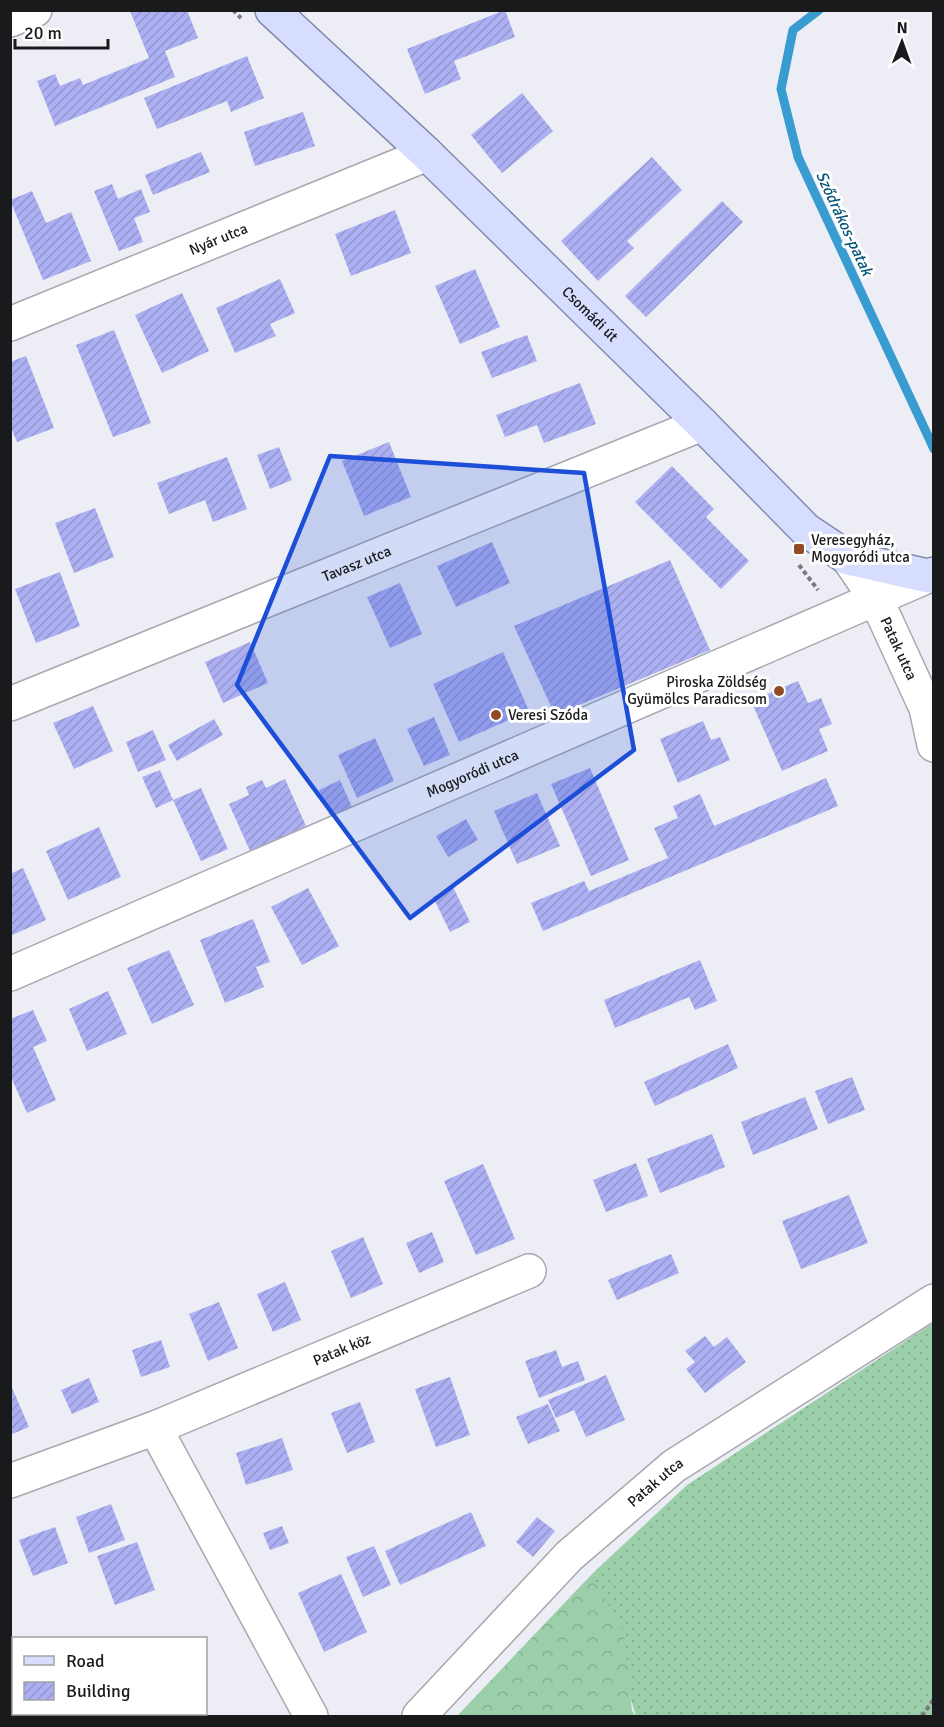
<svg xmlns="http://www.w3.org/2000/svg" width="944" height="1727" font-family="Signika,sans-serif">
	<defs>
		<pattern id="grass-dots" width="8" height="8" patternUnits="userSpaceOnUse" patternTransform="scale(1.5)"><rect width="8" height="8" fill="#9bcfa9"/><path d="M2 2h.1M6 6h.1" fill="none" stroke="#85b191" stroke-width="1.8" stroke-linecap="round"/></pattern>
		<pattern id="forest-crowns" width="20" height="18" patternUnits="userSpaceOnUse" patternTransform="scale(1.5)"><rect width="20" height="18" fill="#9bcfa9"/><path d="M2 6a3 3 0 1 1 6 0M12 15a3 3 0 1 1 6 0" fill="none" stroke="#85b191"/></pattern>
		<pattern id="building-hatch" width="6" height="6" patternUnits="userSpaceOnUse" patternTransform="scale(1.5)"><rect width="6" height="6" fill="#acaff2"/><path d="M-1 1l2-2M0 6l6-6M5 7l2-2" fill="none" stroke="#9396cf"/></pattern>
	</defs>
	<rect width="100%" height="100%" fill="#edeef5"/>
	<path fill="url(#grass-dots)" d="M933,1323v393h-297l-44,-142 95,-89z"/>
	<path fill="url(#forest-crowns)" d="M592,1574l32,60 8,77 4,5h-179z"/>
	<g fill="none" stroke-linecap="round" stroke-linejoin="round">
		<path stroke="#389cd0" stroke-width="9" d="M819,10l-26,20 -12,59 17,68 136,292"/>
	</g>
	<g fill="url(#building-hatch)">
		<path d="M187,10l11,28 -33,13 10,26 -120,49 -18,-45 18,-7 5,12 20,-8 3,7 66,-27 -19,-47z"/>
		<path d="M505,10l10,27 -61,24 7,18 -36,15 -18,-45z"/>
		<path d="M247,56l17,42 -33,14 -4,-11 -70,28 -13,-31z"/>
		<path d="M522,93l31,38 -51,42 -31,-38z"/>
		<path d="M303,112l12,34 -60,20 -11,-34z"/>
		<path d="M201,152l9,20 -57,23 -8,-20z"/>
		<path d="M652,157l30,33 -55,51 7,7 -36,33 -37,-40z"/>
		<path d="M112,184l6,15 23,-10 9,23 -16,6 9,24 -24,9 -25,-60z"/>
		<path d="M32,191l14,32 25,-11 20,49 -48,19 -33,-80z"/>
		<path d="M722,201l21,21 -97,95 -21,-21z"/>
		<path d="M395,210l16,43 -60,23 -16,-42z"/>
		<path d="M475,269l25,58 -40,17 -25,-58z"/>
		<path d="M280,279l15,34 -25,11 6,12 -41,17 -19,-45z"/>
		<path d="M182,293l27,58 -47,22 -27,-58z"/>
		<path d="M114,330l37,93 -38,14 -37,-92z"/>
		<path d="M527,335l10,26 -45,17 -11,-26z"/>
		<path d="M26,356l28,72 -37,14 -7,-17v-63z"/>
		<path d="M580,383l16,41 -52,19 -7,-18 -32,12 -9,-22z"/>
		<path d="M389,442l22,55 -47,19 -22,-55z"/>
		<path d="M279,447l13,33 -22,9 -13,-34z"/>
		<path d="M227,457l20,52 -34,13 -8,-22 -36,14 -12,-31z"/>
		<path d="M672,466l42,43 -8,8 43,44 -28,28 -86,-87z"/>
		<path d="M95,508l19,49 -40,16 -19,-50z"/>
		<path d="M492,542l18,41 -54,24 -19,-41z"/>
		<path d="M670,560l40,90 -155,65 -41,-89z"/>
		<path d="M60,572l20,54 -44,17 -21,-54z"/>
		<path d="M400,583l22,51 -32,14 -23,-51z"/>
		<path d="M250,642l18,41 -45,20 -18,-41z"/>
		<path d="M503,652l26,59 -70,31 -26,-58z"/>
		<path d="M798,681l10,22 13,-5 11,26 -13,5 9,22 -46,20 -31,-70z"/>
		<path d="M93,706l20,45 -39,18 -21,-46z"/>
		<path d="M434,717l16,38 -26,11 -17,-37z"/>
		<path d="M214,719l9,16 -46,26 -9,-16z"/>
		<path d="M703,721l8,19 9,-3 10,23 -52,23 -18,-44z"/>
		<path d="M153,730l13,30 -28,12 -12,-30z"/>
		<path d="M375,738l19,43 -37,17 -19,-43z"/>
		<path d="M590,768l39,92 -38,16 -40,-92z"/>
		<path d="M160,770l13,30 28,-12 27,61 -27,12 -28,-61 -17,8 -14,-31z"/>
		<path d="M826,778l12,28 -295,125 -12,-28 53,-22 5,10 79,-33 -14,-30 24,-10 -5,-12 27,-12 14,32z"/>
		<path d="M285,779l21,47 -56,25 -21,-47 20,-9 -3,-8 16,-7 4,8z"/>
		<path d="M340,780l12,27 -22,9 -11,-26z"/>
		<path d="M537,793l23,53 -43,18 -23,-53z"/>
		<path d="M466,819l12,21 -30,17 -12,-21z"/>
		<path d="M99,827l22,50 -53,23 -22,-49z"/>
		<path d="M23,868l23,52 -36,16v-62z"/>
		<path d="M453,887l17,35 -20,10 -17,-35z"/>
		<path d="M308,888l31,58 -37,19 -31,-58z"/>
		<path d="M253,919l17,43 -14,5 8,20 -39,16 -25,-63z"/>
		<path d="M169,950l25,55 -42,19 -25,-56z"/>
		<path d="M700,960l17,41 -22,9 -6,-13 -74,31 -11,-28z"/>
		<path d="M108,991l19,43 -40,17 -18,-42z"/>
		<path d="M33,1010l14,31 -14,6 23,53 -29,13 -17,-38v-56z"/>
		<path d="M728,1044l10,24 -83,38 -11,-24z"/>
		<path d="M852,1077l13,33 -37,14 -13,-33z"/>
		<path d="M805,1097l13,32 -65,26 -12,-33z"/>
		<path d="M712,1134l13,33 -65,26 -13,-34z"/>
		<path d="M636,1163l12,33 -42,16 -13,-32z"/>
		<path d="M483,1164l32,75 -39,16 -32,-74z"/>
		<path d="M849,1195l19,48 -67,26 -19,-48z"/>
		<path d="M432,1232l12,30 -25,11 -13,-30z"/>
		<path d="M363,1237l20,47 -32,14 -20,-47z"/>
		<path d="M671,1254l8,19 -62,27 -9,-20z"/>
		<path d="M285,1282l16,38 -28,12 -16,-38z"/>
		<path d="M219,1302l19,46 -30,13 -19,-47z"/>
		<path d="M705,1336l9,11 13,-10 19,25 -41,31 -19,-24 9,-7 -10,-11z"/>
		<path d="M161,1340l9,27 -29,10 -9,-27z"/>
		<path d="M556,1350l6,17 16,-6 7,19 -46,18 -14,-37z"/>
		<path d="M606,1375l19,45 -39,17 -12,-27 -18,8 -8,-18z"/>
		<path d="M450,1377l20,58 -34,12 -21,-58z"/>
		<path d="M89,1378l10,24 -27,12 -11,-24z"/>
		<path d="M10,1383l19,44 -19,8z"/>
		<path d="M360,1402l15,40 -28,11 -16,-40z"/>
		<path d="M548,1404l12,27 -32,13 -12,-27z"/>
		<path d="M282,1438l11,32 -47,15 -10,-32z"/>
		<path d="M111,1504l14,36 -36,13 -13,-36z"/>
		<path d="M471,1512l15,34 -86,39 -15,-34z"/>
		<path d="M537,1517l18,14 -22,26 -17,-15z"/>
		<path d="M282,1526l7,17 -19,7 -7,-17z"/>
		<path d="M55,1527l13,36 -35,13 -14,-36z"/>
		<path d="M137,1542l18,48 -40,15 -18,-49z"/>
		<path d="M374,1546l17,39 -28,12 -17,-40z"/>
		<path d="M341,1574l26,58 -43,20 -26,-59z"/>
	</g>
	<g fill="none" stroke-linecap="round" stroke-linejoin="round">
		<g stroke="#a8a8af" stroke-width="36">
			<g id="minor">
				<path d="M10,20l25,-10"/>
				<path id="s1" d="M10,324l417,-170"/>
				<path id="s2" d="M848,558l28,41 50,109 8,37"/>
				<path id="s3" d="M10,704l692,-280"/>
				<path id="s4" d="M10,974l918,-398"/>
				<path d="M155,1428l156,288"/>
				<path id="s5" d="M10,1481l145,-53 374,-157"/>
				<path id="s6" d="M419,1716l150,-160 105,-90 260,-165"/>
			</g>
		</g>
		<g stroke="#838aaf" stroke-width="36">
			<g id="major">
				<path id="s7" d="M272,10l155,144 275,270 104,106 42,28 80,18 6,-2"/>
			</g>
		</g>
		<g stroke="#797a7e" stroke-width="4" stroke-dasharray="4.5 3" stroke-linecap="butt">
			<path d="M233,10l8,8"/>
			<path d="M799,565l19,25"/>
			<path d="M922,1716l12,-17"/>
		</g>
		<use href="#minor" stroke="#fff" stroke-width="33"/>
		<use href="#major" stroke="#d7ddfe" stroke-width="33"/>
	</g>
	<path fill="#1d4ed8" fill-opacity="0.2" stroke="#1d4ed8" stroke-width="4.5" stroke-linejoin="round" d="M330,456l254,17 50,277 -224,168 -173,-233z"/>
	<g fill="#924a27" stroke="#fff" stroke-width="2">
		<rect x="793" y="543" width="12" height="12" rx="3"/>
		<circle cx="779" cy="691" r="6"/>
		<circle cx="496" cy="715" r="6"/>
	</g>
	<g text-anchor="middle" stroke-width="6" stroke-linejoin="round" paint-order="stroke">
		<g font-size="15" fill="#191a1c" stroke="#fff">
			<text dy="5" stroke="none"><textPath href="#s1" startOffset="225">Nyár utca</textPath></text>
			<text dy="5" stroke="none"><textPath href="#s7" startOffset="440">Csomádi út</textPath></text>
			<text dy="5" stroke="none"><textPath href="#s3" startOffset="374">Tavasz utca</textPath></text>
			<text dy="5" stroke="none"><textPath href="#s2" startOffset="104">Patak utca</textPath></text>
			<text dy="5" stroke="none"><textPath href="#s4" startOffset="504">Mogyoródi utca</textPath></text>
			<text dy="5" stroke="none"><textPath href="#s5" startOffset="357">Patak köz</textPath></text>
			<text dy="5" stroke="none"><textPath href="#s6" startOffset="333">Patak utca</textPath></text>
		</g>
		<g font-size="15" fill="#191a1c" stroke="#fff" text-anchor="start">
			<text x="811" y="545">Veresegyház,<tspan x="811" dy="17">Mogyoródi utca</tspan></text>
			<text x="767" y="687" text-anchor="end">Piroska Zöldség<tspan x="767" dy="17">Gyümölcs Paradicsom</tspan></text>
			<text x="508" y="720">Veresi Szóda</text>
		</g>
		<g font-size="16" font-style="italic" fill="#045578" stroke="#fff">
			<text transform="translate(845 223) rotate(65)" y="6">Sződrákos-patak</text>
		</g>
	</g>
	<rect width="944" height="1727" fill="none" stroke="#191a1c" stroke-width="24"/>
	<rect x="12" y="1637" width="195" height="78" fill="#ffffff" stroke="#a3a3a4" stroke-width="1.5"/>
	<rect x="24" y="1656" width="30" height="9" fill="#d7ddfe" stroke="#a3a3a4" stroke-width="1.5"/>
	<text x="66" y="1667" font-size="18" fill="#191a1c">Road</text>
	<rect x="24" y="1682" width="30" height="18" fill="url(#building-hatch)" stroke="#a3a3a4" stroke-width="1.5"/>
	<text x="66" y="1697" font-size="18" fill="#191a1c">Building</text>
	<g transform="translate(902 42) rotate(1)" stroke="#ffffff" stroke-width="4.5" paint-order="stroke">
	<path d="M0-4.5L10 22L0 15L-10 22Z" fill="#191a1c"/>
	<text y="-9" font-size="16" font-weight="bold" text-anchor="middle" fill="#191a1c">N</text>
	</g>
	<path d="M15 39v9h93v-9" fill="none" stroke="#191a1c" stroke-width="3"/>
	<text x="24" y="39" font-size="18" fill="#191a1c" stroke="#ffffff" stroke-width="4.5" paint-order="stroke">20 m</text>
</svg>
